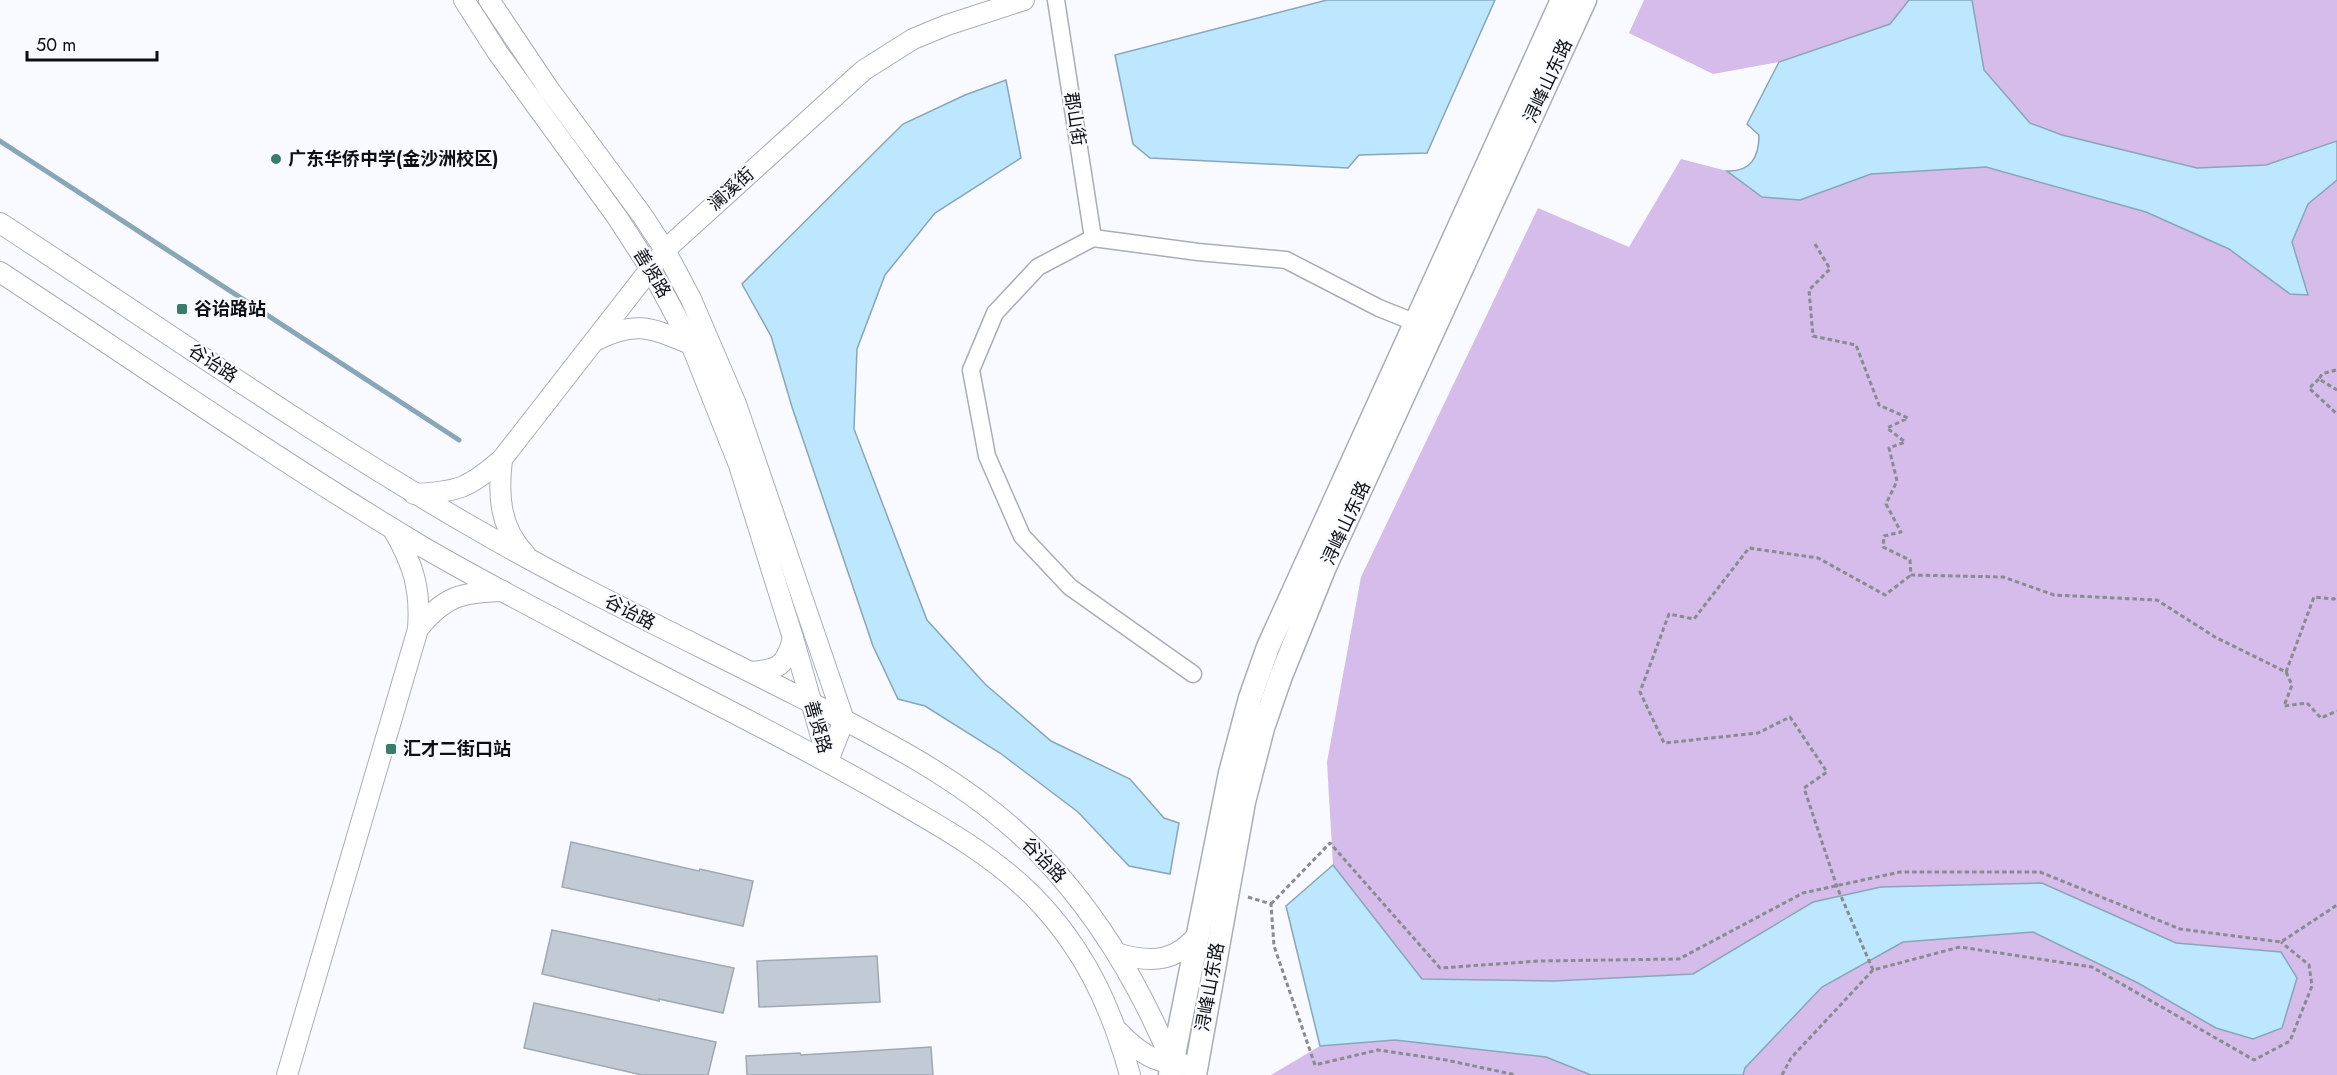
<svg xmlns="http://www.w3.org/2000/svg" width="2337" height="1075" font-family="Jost,'Noto Sans SC',sans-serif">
	<rect width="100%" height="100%" fill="#f8faff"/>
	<g fill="#d5bcea">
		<path d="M1644,0h265l-19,24 -111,38 -66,12 -84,-41z"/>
		<path d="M1972,0h365v141l-71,24 -69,3 -135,-33 -32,-12 -46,-53z"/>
		<path d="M1681,159l46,12 35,26 38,3 71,-26 115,-7 160,45 83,37 61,45 17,1 -15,-53 16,-38 29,-24v895h-594l2,-7 77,-81 81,-45 130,-10 105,51 78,45 65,-76 -105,-9 -134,-60 -229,19 -120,72 -138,7 -133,-2 -89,-114 -6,-103 34,-185 177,-369 91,39z"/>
		<path d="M1395,1040l151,17 45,18h-320l49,-29z"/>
	</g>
	<g fill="#bde6ff" stroke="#88a6b8" stroke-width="1.5">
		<path d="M1327,0h168l-68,153 -68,2 -11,13 -198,-10 -17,-14 -18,-89z"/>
		<path d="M1909,0h63l12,70 46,53 32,12 135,33 69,-3 71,-24v39l-29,24 -16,38 16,53 -18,-1 -61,-45 -83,-37 -160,-45 -115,7 -71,26 -38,-3 -35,-26c24,1 32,-14 32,-36l-12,-11 32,-62 111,-38z"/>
		<path d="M1006,80l15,78 -86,55 -50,62 -28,74 -3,80 73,191 58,64 66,57 79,38 34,39 15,5 -9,51 -41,-8 -51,-54 -78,-59 -75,-47 -27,-7 -25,-53 -81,-239 -21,-71 -29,-52 161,-160 62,-29z"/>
		<path d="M1333,865l89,114 133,2 138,-7 120,-72 68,-15 161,-4 134,60 105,9 16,26 -15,50 -29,11 -37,-11 -78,-45 -105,-51 -130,10 -81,45 -77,81 -2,7h-152l-45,-18 -151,-17 -75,6 -34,-140z"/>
	</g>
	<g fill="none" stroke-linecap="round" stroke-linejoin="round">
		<path stroke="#88a6b8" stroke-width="5" d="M0,141l459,299"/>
	</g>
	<g fill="#c2cbd5" stroke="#9fa8b2" stroke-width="1.5">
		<path d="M571,842l128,29 1,-2 53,12 -10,45 -181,-39z"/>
		<path d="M552,930l182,38 -11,45 -64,-14v2l-117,-27z"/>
		<path d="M877,956l3,46 -121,5 -2,-46z"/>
		<path d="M534,1003l182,39 -8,33h-66l-118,-27z"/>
		<path d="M931,1047l2,28h-186l-1,-19 54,-3 1,2z"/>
	</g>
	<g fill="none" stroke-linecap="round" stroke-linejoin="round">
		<g stroke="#a9adb9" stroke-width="19">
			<g id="minor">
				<path d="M1056,0l37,238"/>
				<path d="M1193,674l-123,-87 -48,-51 -35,-80 -16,-86 24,-57 43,-46 55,-29 105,14 88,8 93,48 45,18"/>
			</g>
		</g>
		<g stroke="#a9adb9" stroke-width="22">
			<g id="tertiary">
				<path d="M464,0l34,53 119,164 33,51 41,76 48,121 54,173 35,123"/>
				<path d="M489,0l59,88 94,127 23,35 26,49 45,105 108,316 -16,41"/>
				<path d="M0,223c157,102 311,211 474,305 105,61 214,112 322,167 85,44 174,87 242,157 61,63 104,136 137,218"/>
				<path d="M0,272c140,92 279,189 423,275 51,30 104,57 156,85 104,57 212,107 314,167 49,28 100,57 140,97 51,52 78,110 97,179"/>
				<path d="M596,340c41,-20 55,-12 95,4"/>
				<path d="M502,459c-4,35 -3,68 23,95"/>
				<path d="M414,494c44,-2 55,-6 88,-35l163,-209 170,-154 29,-26 49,-31 34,-14 77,-25"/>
				<path d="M418,629c26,-33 44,-37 85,-38"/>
				<path d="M751,672c27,-2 35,-6 42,-34"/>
				<path d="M1119,954c33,9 58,8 80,-21"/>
				<path d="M1119,1032c16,17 37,34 62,31"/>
				<path d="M287,1075l131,-446c3,-41 -5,-65 -25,-100"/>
			</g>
		</g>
		<g stroke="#a9adb9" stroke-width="25">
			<g id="secondary">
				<path d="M1170,1075l60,-302 20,-75 18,-51 294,-647"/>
				<path d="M1195,1075l49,-273 19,-74 18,-52 44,-109 260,-567"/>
			</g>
		</g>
		<g stroke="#898b90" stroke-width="3" stroke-dasharray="4.5 3" stroke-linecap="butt">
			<path d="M1815,244l15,25 -21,21 4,46 43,9 23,60 29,13 -21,10 18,14 -16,6 8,33 -11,23 15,28 -17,4 -1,11 27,13 1,15 92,2 51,18 103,5 58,37 71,35 28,-75 20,2 3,-4"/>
			<path d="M2336,370l-14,4 -3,5 18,11"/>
			<path d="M2319,379l-10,9 28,26"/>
			<path d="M2286,672l6,13 -8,21 23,-3 14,15 16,-7"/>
			<path d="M1248,897l23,7 3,42 41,119 63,-15 68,10 70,15"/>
			<path d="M1271,904l59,-61 110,125 99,-7 140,-2 124,-66 97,-21h140l140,57 101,13 56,-37"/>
			<path d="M1873,970l-36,-83 -33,-99 23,-16 -37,-55 -32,16 -94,10 -24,-51 29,-78 25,5 55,-71 69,10 67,37 26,-20"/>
			<path d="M1782,1075l9,-17 82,-88 87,-23 132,20 162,93 36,-19 22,-55 -3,-21 -28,-23"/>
		</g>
		<use href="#minor" stroke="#fff" stroke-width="16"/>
		<use href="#tertiary" stroke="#fff" stroke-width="20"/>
		<use href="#secondary" stroke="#fff" stroke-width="22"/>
	</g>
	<g fill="#397b6d" stroke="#f8faff" stroke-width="2">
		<circle cx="276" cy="159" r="6"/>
		<rect x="176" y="303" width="12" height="12" rx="3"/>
		<rect x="385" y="743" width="12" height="12" rx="3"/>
	</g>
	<g text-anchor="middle" stroke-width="4.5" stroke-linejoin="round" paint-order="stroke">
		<g font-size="18" fill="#0d0f13" stroke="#f8faff">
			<text transform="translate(1548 81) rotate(-65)" y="6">浔峰山东路</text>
			<text transform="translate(1075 119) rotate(81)" y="6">郡山街</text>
			<text transform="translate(731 189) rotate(-42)" y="6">澜溪街</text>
			<text transform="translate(652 273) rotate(59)" y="6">善贤路</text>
			<text transform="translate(213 363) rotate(33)" y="6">谷诒路</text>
			<text transform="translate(1346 523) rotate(-65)" y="6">浔峰山东路</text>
			<text transform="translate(630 612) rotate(27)" y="6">谷诒路</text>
			<text transform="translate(818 727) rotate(74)" y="6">善贤路</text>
			<text transform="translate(1044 860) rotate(46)" y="6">谷诒路</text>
			<text transform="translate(1210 987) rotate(-80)" y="6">浔峰山东路</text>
		</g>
		<g font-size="18" font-weight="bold" fill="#0d0f13" stroke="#f8faff" text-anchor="start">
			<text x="288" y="165">广东华侨中学(金沙洲校区)</text>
			<text x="194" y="315">谷诒路站</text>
			<text x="403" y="755">汇才二街口站</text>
		</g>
	</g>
	<path d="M27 51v9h130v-9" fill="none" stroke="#0d0f13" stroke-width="3"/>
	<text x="36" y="51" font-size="18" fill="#0d0f13" stroke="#f8faff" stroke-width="4.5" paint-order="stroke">50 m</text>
</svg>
